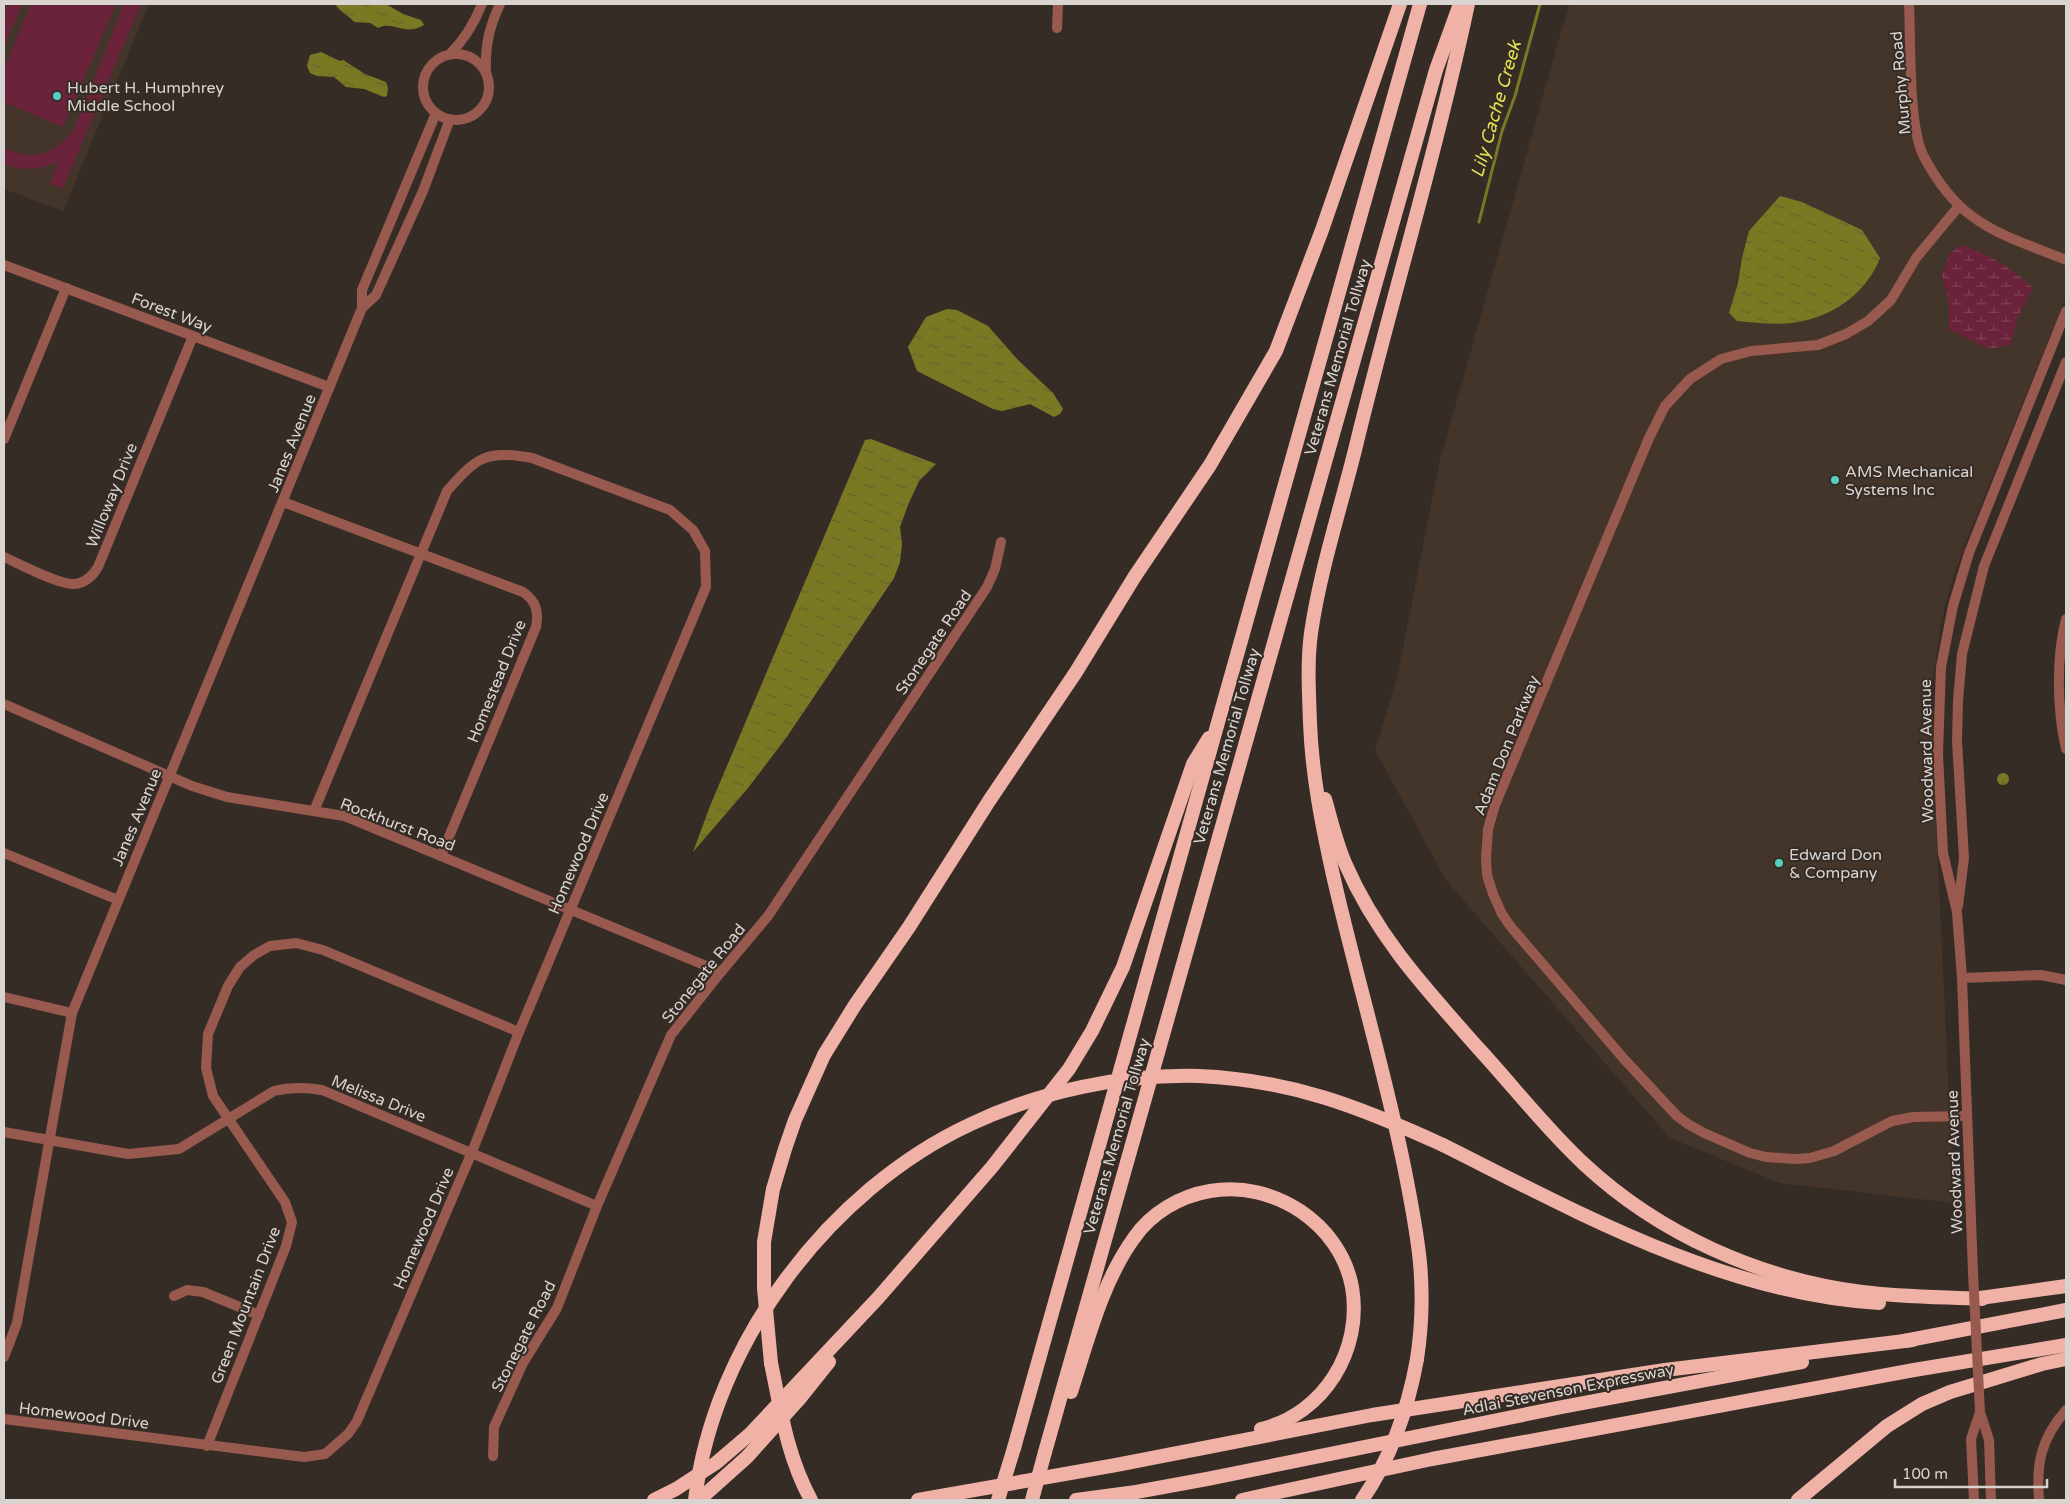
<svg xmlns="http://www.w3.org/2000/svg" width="2070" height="1504" font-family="'Varela Round',sans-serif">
	<defs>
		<pattern id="wetland-marsh" width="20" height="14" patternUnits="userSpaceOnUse" patternTransform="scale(1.25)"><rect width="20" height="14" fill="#6b233b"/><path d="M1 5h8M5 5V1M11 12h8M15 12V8" fill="none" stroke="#804256"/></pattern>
		<pattern id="water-ripples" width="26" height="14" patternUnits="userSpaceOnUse" patternTransform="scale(1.25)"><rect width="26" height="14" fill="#7b7824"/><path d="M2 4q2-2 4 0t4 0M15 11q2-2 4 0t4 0" fill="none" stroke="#64622e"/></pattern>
	</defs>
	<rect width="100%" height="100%" fill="#362c26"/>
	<g fill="#44352a">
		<path d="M4,4h145l-86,207 -59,-22z"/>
		<path d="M1569,4h497v293l-99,242 -16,44 -10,40 -9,64 1,73 21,443 -174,-20 -110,-45 -224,-258 -71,-130 22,-72 43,-218z"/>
	</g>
	<path fill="url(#wetland-marsh)" d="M1963,245c26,10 49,23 70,43l-15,29 -8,28 -21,4 -40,-20v-27l-7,-27 8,-22z"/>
	<g fill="#6b233b">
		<path d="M8,4h14l-18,43v-33z"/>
		<path d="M31,4h85l-53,123 -59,-25v-33z"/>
		<path d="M124,4h17l-78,184 -13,-4 8,-22c-16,7 -37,11 -54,1v-15c29,14 54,7 71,-21z"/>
	</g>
	<g fill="url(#water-ripples)">
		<path d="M335,4h51l17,10 18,6 3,5c-20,12 -30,-5 -46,3l-8,-5 -16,-1c-6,-7 -15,-11 -19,-18z"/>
		<path d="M321,52l19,9 3,-1 22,14 21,8 2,6 -1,8 -3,1 -20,-8 -18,-2 -12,-10 -17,-1 -7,-3 -3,-7 3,-11z"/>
		<path d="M1780,196l22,6 60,28 18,28c-12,32 -43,56 -77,63 -21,5 -45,2 -66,0l-8,-8 9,-30 4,-25 7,-27z"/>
		<path d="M947,309l10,1 31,16 30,34 35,33 10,16 -3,5 -6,3 -24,-13 -28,7 -9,-2 -76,-38 -9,-24 18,-30z"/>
		<path d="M871,439l65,25 -17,17 -11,24 -8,22 2,17 -2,18 -6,16 -108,160 -38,50 -55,64 17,-46 155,-366z"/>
		<circle cx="2003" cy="779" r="6"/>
	</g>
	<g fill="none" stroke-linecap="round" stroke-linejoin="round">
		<path stroke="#7b7824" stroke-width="3" d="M1479,222l23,-91 13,-35 25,-92"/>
		<g stroke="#98594f" stroke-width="10">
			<path d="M1909,4c2,37 -1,119 14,151 12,23 29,47 50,62 27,20 62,30 93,43"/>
			<path d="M1057,28l1,-24"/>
			<path d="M450,54c15,-15 24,-30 32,-50"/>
			<circle cx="456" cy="87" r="33"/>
			<path d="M486,72c-1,-27 3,-44 14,-68"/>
			<path d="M1959,206l-43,52 -25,42 -23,21 -22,13 -28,11 -67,6 -30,8 -31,20 -25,27 -16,32 -154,367 -7,24 -2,29 1,17 6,19 9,20 9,13 113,132 53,57 11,8 16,9 46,20 16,4 29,2 15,-1 24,-7 58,-30 21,-4 54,-1"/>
			<path d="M4,265l325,122"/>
			<path d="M362,308l14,-13 47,-104 27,-72"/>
			<path d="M4,439l62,-151"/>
			<path d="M283,502l240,90c13,9 16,19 13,35l-95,229"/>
			<path d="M4,557c16,7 53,27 69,27 11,0 20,-8 25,-17l95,-231"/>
			<path d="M2066,619c-10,39 -9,90 0,130"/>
			<path d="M4,704l188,82 35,11 117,19 377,156"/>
			<path d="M4,853l114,47"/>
			<path d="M1958,906l6,-48 -7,-117 1,-40 4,-47 22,-88 82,-204"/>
			<path d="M1962,978l79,-3 25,5"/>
			<path d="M4,997l68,16"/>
			<path d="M4,1132l124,22 51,-5 95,-58c16,-4 31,-4 48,-1l275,116"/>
			<path d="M1973,1273l-11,-295 -5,-66 -14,-59 -5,-99 3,-87 12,-61 16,-53 97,-242"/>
			<path d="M174,1296l13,-6 16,2 56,23"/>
			<path d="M4,1357l13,-34 55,-310 290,-705v-18l74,-177"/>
			<path d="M1980,1412l9,28 2,60"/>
			<path d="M4,1419l300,38 21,-3 23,-20 9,-13 115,-269 47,-120 187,-445 -1,-36 -12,-21 -23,-20 -138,-52c-47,-8 -55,-1 -85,33l-133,320"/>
			<path d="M207,1446l79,-200 6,-24 -7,-20 -72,-106 -7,-28 2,-34 20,-48 12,-19 14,-12 16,-9 26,-3 27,7 196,82"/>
			<path d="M493,1456l1,-29 29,-64 34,-55 40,-102 74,-171 50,-63 47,-56 219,-329 8,-18 6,-27"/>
			<path d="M1974,1500l-3,-61 9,-27"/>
			<path d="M2039,1500c-3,-37 2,-61 27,-90"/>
		</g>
		<g stroke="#f0b1a7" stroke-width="14">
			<path d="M1325,799c6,21 11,43 20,64 32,74 81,126 134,186 35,38 67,80 105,115 75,70 176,115 278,128 40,5 80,5 120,7"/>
			<path d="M1443,1145c136,68 281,149 436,158"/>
			<path d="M1973,1299l93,-13"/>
			<path d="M1904,1341l162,-31"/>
			<path d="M1417,1359c11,-72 1,-123 -13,-193 -20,-98 -49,-194 -71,-291 -11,-50 -21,-100 -23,-152 -1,-30 -3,-60 1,-90 9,-62 29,-123 44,-183 36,-149 81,-296 113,-446"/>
			<path d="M771,1363l-7,-75v-46l9,-53 12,-40 10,-29 29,-65 31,-50 54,-78 80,-126 87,-129 59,-96 75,-111 66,-114 46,-121 78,-226"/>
			<path d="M1071,1392c17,-52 31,-110 63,-154 17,-25 46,-42 76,-47 63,-11 130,32 142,96 11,63 -28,127 -91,142"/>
			<path d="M1014,1448l406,-1444"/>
			<path d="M1045,1452l391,-1382 24,-66"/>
			<path d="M654,1500l22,-11 40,-26 34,-29 128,-136 114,-131 77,-98 23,-38 31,-64 70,-203 16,-26"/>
			<path d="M699,1500l48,-43 54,-60 28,-35"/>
			<path d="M918,1500l198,-35 256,-50 293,-45 248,-30"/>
			<path d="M1076,1500l60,-8 71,-13 355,-72 240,-45"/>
			<path d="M1242,1500l190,-41 482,-89 152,-25"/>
			<path d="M1798,1500l89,-74 35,-22 28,-12 92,-28 24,-5"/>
		</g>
		<path stroke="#98594f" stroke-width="10" d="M1973,1273l7,139"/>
		<g stroke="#f0b1a7" stroke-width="14">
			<path d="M771,1363c10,48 16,93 40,137"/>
			<path d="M695,1500c18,-156 134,-310 276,-376 70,-33 151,-50 228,-48 93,4 161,31 244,69"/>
			<path d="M998,1500l16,-52"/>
			<path d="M1032,1500l13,-48"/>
			<path d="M1362,1500c29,-42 46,-91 55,-141"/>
		</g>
	</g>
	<g fill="#57cec1" stroke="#362c26" stroke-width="2">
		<circle cx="57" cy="96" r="5"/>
		<circle cx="1835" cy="480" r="5"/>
		<circle cx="1779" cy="863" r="5"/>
	</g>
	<g text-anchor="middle" stroke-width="4" stroke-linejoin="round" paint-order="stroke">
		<g font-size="16" fill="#dad4d0" stroke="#362c26">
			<text transform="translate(1900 83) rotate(-95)" y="6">Murphy Road</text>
			<text transform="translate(172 312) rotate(21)" y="6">Forest Way</text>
			<text transform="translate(1337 357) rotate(-74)" y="6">Veterans Memorial Tollway</text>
			<text transform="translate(291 443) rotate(-68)" y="6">Janes Avenue</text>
			<text transform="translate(111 495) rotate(-68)" y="6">Willoway Drive</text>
			<text transform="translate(933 642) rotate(-56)" y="6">Stonegate Road</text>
			<text transform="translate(496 681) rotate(-68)" y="6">Homestead Drive</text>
			<text transform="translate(1506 745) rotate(-68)" y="6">Adam Don Parkway</text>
			<text transform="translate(1226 746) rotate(-74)" y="6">Veterans Memorial Tollway</text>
			<text transform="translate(1926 751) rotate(-91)" y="6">Woodward Avenue</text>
			<text transform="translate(136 817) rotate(-67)" y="6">Janes Avenue</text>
			<text transform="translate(398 824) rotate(21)" y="6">Rockhurst Road</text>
			<text transform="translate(578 853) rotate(-67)" y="6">Homewood Drive</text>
			<text transform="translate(703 973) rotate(-51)" y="6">Stonegate Road</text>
			<text transform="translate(379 1098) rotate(22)" y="6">Melissa Drive</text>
			<text transform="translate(1116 1136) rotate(-74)" y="6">Veterans Memorial Tollway</text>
			<text transform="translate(1954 1162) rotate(-92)" y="6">Woodward Avenue</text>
			<text transform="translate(423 1228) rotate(-67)" y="6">Homewood Drive</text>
			<text transform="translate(245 1305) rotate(-69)" y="6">Green Mountain Drive</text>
			<text transform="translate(523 1336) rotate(-63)" y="6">Stonegate Road</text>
			<text transform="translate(1568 1389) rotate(-11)" y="6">Adlai Stevenson Expressway</text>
			<text transform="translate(84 1415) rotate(7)" y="6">Homewood Drive</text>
		</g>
		<g font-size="16" fill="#dad4d0" stroke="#362c26" text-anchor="start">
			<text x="67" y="93">Hubert H. Humphrey<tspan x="67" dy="18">Middle School</tspan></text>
			<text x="1845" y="477">AMS Mechanical<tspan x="1845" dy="18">Systems Inc</tspan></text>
			<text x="1789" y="860">Edward Don<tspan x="1789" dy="18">&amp; Company</tspan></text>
		</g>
		<g font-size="18" font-style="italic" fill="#e5e052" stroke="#362c26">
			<text transform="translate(1496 109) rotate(-74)" y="6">Lily Cache Creek</text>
		</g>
	</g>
	<rect width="2070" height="1504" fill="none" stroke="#dad4d0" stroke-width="10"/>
	<path d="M1895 1479v8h152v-8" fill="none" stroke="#dad4d0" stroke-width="2.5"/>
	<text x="1902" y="1479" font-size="15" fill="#dad4d0" stroke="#362c26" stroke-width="4" paint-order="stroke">100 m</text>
</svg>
